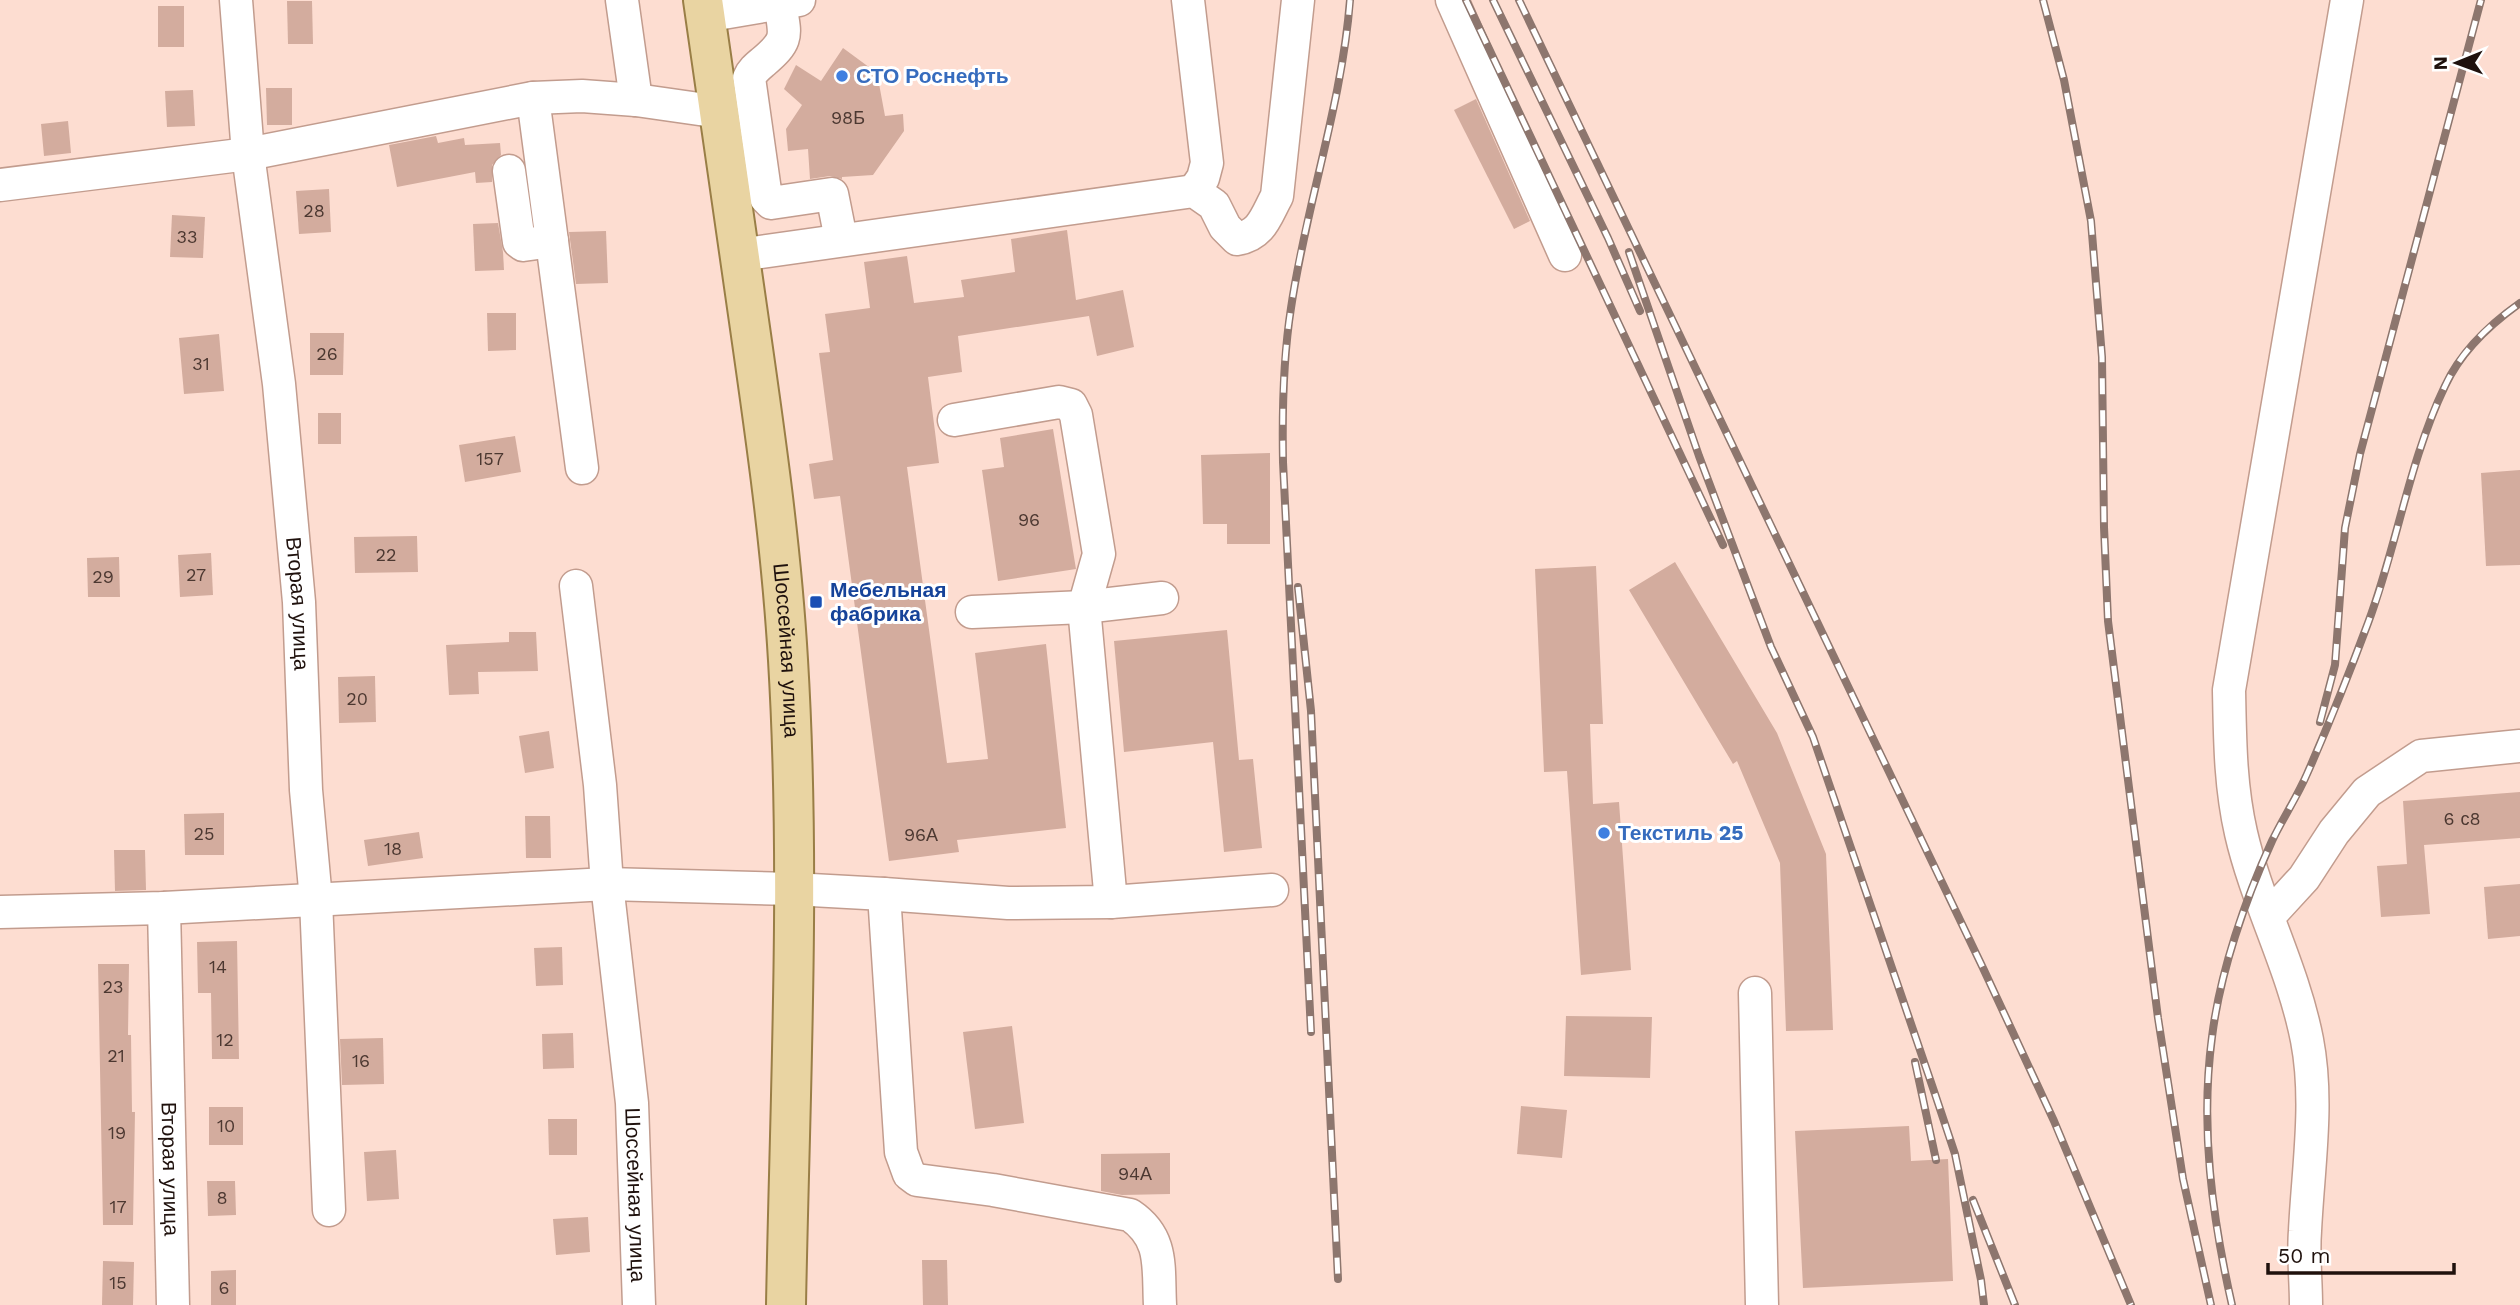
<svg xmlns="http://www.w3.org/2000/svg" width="2520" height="1305" font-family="'Work Sans',sans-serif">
	<rect width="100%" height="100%" fill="#fdddd1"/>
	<g fill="#d3ac9e">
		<path d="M287,1h25l1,43h-25z"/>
		<rect x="158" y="6" width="26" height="41"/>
		<path d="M843,48l34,25 8,43 18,-2 1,17 -31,44 -31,2v2l-12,-3 -20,3 -2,-30 -20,2 -2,-22 16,-24 -18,-16 12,-24 25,16z"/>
		<path d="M266,88h26v37h-25z"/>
		<path d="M193,90l2,36 -28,1 -2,-36z"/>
		<path d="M1476,99l54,122 -16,8 -60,-119z"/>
		<path d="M68,121l3,32 -27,3 -3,-32z"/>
		<path d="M436,136l2,7 26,-5 1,7 35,-2 1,12 -9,10v17l-16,1 -1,-11 -78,15 -8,-42z"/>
		<path d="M329,189l2,43 -32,2 -3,-43z"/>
		<path d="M172,215l33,2 -2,41 -33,-1z"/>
		<path d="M498,223l5,29 1,18 -29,1 -2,-47z"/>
		<path d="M1067,230l9,70 47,-10 11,57 -37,9 -8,-40 -131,20 4,36 -34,5 11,86 -32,4 40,296 41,-4 -13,-106 71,-9 20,184 -109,12 2,12 -70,9 -49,-365 -26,3 -5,-35 24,-4 -14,-107 11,-1 -5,-38 45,-6 -6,-46 43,-6 7,47 50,-6 -3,-17 54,-8 -4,-33z"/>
		<path d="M606,231l2,52 -32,1 -7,-52z"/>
		<path d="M487,313h29v37l-28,1z"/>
		<path d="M310,333h34l-1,42h-33z"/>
		<path d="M219,334l5,57 -40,3 -5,-56z"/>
		<rect x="318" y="413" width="23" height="31"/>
		<path d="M1053,429l23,140 -78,12 -16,-111 22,-3 -4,-29z"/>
		<path d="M515,436l6,36 -56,10 -6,-37z"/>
		<path d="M1270,453v91h-43v-20h-24l-2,-69z"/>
		<path d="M2520,470v95l-34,1 -5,-93z"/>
		<path d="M417,536l1,36 -63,1 -1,-36z"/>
		<path d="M211,553l2,42 -33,2 -2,-42z"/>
		<path d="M119,557l1,40h-32l-1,-39z"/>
		<path d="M1675,562l102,171 49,121 7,176 -47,1 -6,-168 -43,-102 -4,3 -104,-174z"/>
		<path d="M1596,566l7,158h-13l3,80 26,-2 12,168 -50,5 -14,-204 -23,1 -9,-203z"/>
		<path d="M1227,630l12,130 14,-1 9,89 -38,4 -11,-110 -89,10 -10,-111z"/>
		<path d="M509,632h27l2,39 -60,1 1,22 -30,1 -3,-50 63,-3z"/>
		<path d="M375,676l1,46 -37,1 -1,-46z"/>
		<path d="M549,731l5,37 -29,5 -6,-37z"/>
		<path d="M2520,792v46l-96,7 6,69 -49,3 -4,-51 30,-2 -4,-63z"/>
		<path d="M224,813v42h-39l-1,-41z"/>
		<path d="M525,816h25l1,42h-25z"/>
		<path d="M419,832l4,26 -55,8 -4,-26z"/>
		<path d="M114,850h31l1,40 -31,1z"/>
		<path d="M2520,884v52l-32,3 -4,-52z"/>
		<path d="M237,941l2,118h-27l-1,-66h-13l-1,-51z"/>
		<path d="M562,947l1,38 -27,1 -2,-38z"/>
		<path d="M98,964h31l-1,71h3l1,77h3l-2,113h-30z"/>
		<path d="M1566,1016l86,1 -2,61 -86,-2z"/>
		<path d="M1012,1026l12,97 -49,6 -12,-97z"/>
		<path d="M573,1033l1,35 -31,1 -1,-35z"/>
		<path d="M383,1038l1,46 -42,1 -2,-46z"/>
		<path d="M1521,1106l46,4 -5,48 -45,-4z"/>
		<rect x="209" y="1107" width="34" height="38"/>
		<path d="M548,1119h29v36h-28z"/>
		<path d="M1909,1126l2,35 37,-2 5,122 -150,7 -8,-157z"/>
		<path d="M396,1150l3,49 -32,2 -3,-49z"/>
		<path d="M1170,1153v41l-48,1 -21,-4v-37z"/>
		<path d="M207,1181h28l1,34 -28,1z"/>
		<path d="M588,1217l2,35 -34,3 -3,-36z"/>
		<path d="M922,1260h25l1,45h-25z"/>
		<path d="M103,1261l31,1 -1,43h-31z"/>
		<path d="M236,1270v35h-25v-34z"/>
	</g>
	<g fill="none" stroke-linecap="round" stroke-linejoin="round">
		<g stroke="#c29c8e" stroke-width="35">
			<g id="minor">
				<path id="s1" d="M236,0l12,154 31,230 20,218 7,188 10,110 13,310"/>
				<path d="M622,0l14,100"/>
				<path d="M1188,0l19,163 -4,15 -9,13"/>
				<path d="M1452,0l113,255"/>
				<path d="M780,3c5,33 10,36 -17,59 -6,5 -11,9 -14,16l17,120 5,5 61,-9 9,45"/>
				<path d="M705,16l94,-16"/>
				<path d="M533,98l49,370"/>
				<path d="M509,171l10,71 4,3 29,-4"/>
				<path d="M0,185l248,-31 285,-56 49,-2 54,4 84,12"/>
				<path d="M739,255l455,-64 20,14 11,22 12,12c25,-4 29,-23 40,-43l21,-196"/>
				<path d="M954,420l105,-18 12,3 5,10 23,139 -15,53 27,295"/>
				<path id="s2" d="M576,586l24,199 7,99 25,219 7,202"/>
				<path d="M972,612l112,-5 78,-9"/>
				<path d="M884,894l124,9 103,-1 161,-12"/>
				<path id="s3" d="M164,908l9,397"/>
				<path d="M0,912l164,-4 443,-24 186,5 91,5 17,258 8,22 8,6 76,10 137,25c34,23 28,52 30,90"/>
				<path d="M2269,916l35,-38 30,-46 33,-40 54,-36 99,-10"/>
				<path d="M1755,993l7,312"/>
				<path d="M2306,1305c0,-25 -3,-50 -1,-74 3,-63 14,-129 2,-191 -14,-72 -50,-137 -66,-207 -11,-48 -11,-95 -12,-143l118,-690"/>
			</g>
		</g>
		<g stroke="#997e46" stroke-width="42">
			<g id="major">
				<path id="s4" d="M703,0c15,100 28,200 43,300 17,119 35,239 42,360 13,214 2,430 -2,645"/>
			</g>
		</g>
		<use href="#minor" stroke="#fff" stroke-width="32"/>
		<use href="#major" stroke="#e9d4a2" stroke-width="38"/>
		<g stroke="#8d766e" stroke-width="8">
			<g id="rail">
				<path d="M1466,0l257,545"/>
				<path d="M1493,0l115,238 32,73"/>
				<path d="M1519,0l464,968 71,153 77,184"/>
				<path d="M2043,0l21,80 27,141 11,136 2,170 4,94 50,397 25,161 28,126"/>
				<path d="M1629,252l70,204 72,191 42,90 122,357 20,60 26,126 3,25"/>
				<path d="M1298,587l13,124 27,568"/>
				<path d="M2320,722l15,-57 10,-137 15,-74 121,-454"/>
				<path d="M1311,1032l-28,-570c-1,-52 0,-103 8,-154 15,-103 51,-204 59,-308"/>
				<path d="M1915,1062l21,98"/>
				<path d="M1973,1200l42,105"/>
				<path d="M2232,1305c-20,-88 -32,-178 -20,-268 8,-65 33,-137 60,-196 11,-23 25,-44 35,-67 22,-50 42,-100 61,-151 29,-77 41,-162 77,-237 16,-35 44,-61 75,-83"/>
			</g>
		</g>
		<use href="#rail" stroke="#fff" stroke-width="5" stroke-dasharray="16" stroke-linecap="butt"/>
	</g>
	<g fill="#3f7fe0" stroke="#fff" stroke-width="2.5">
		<circle cx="842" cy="76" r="7"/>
		<circle cx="1604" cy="833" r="7"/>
	</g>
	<rect fill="#1a4fb4" stroke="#fff" stroke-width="2.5" x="809" y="595" width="14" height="14" rx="3.5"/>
	<g text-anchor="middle" stroke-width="6" stroke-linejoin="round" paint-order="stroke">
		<g font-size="18" fill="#4c3831">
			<text x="848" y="124">98Б</text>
			<text x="314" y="217">28</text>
			<text x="187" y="243">33</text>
			<text x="327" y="360">26</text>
			<text x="201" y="370">31</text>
			<text x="490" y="465">157</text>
			<text x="1029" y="526">96</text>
			<text x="386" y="561">22</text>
			<text x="196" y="581">27</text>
			<text x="103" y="583">29</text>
			<text x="357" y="705">20</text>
			<text x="2462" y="825">6 с8</text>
			<text x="204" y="840">25</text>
			<text x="921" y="841">96А</text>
			<text x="393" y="855">18</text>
			<text x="218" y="973">14</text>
			<text x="113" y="993">23</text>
			<text x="225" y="1046">12</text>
			<text x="116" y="1062">21</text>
			<text x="361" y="1067">16</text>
			<text x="226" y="1132">10</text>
			<text x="117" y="1139">19</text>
			<text x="1135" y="1180">94А</text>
			<text x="222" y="1204">8</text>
			<text x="118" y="1213">17</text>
			<text x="118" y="1289">15</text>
			<text x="224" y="1294">6</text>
		</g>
		<g font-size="21" font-weight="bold" fill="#366cbe" stroke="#fff" text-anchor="start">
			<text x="856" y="83">СТО Роснефть</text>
			<text x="1618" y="840">Текстиль 25</text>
		</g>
		<g font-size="21" font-weight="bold" fill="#164399" stroke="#fff" text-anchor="start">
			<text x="830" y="597">Мебельная<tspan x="830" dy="24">фабрика</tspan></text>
		</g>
		<g font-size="21" fill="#1f110d" stroke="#fff">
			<text dy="7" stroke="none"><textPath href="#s1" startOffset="607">Вторая улица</textPath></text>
			<text dy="7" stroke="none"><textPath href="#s4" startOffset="656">Шоссейная улица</textPath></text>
			<text dy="7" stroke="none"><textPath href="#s3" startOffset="261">Вторая улица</textPath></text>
			<text dy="7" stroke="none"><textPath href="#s2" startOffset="612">Шоссейная улица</textPath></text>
		</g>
	</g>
	<g transform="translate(2457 63) rotate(269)" stroke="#ffffff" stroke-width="5" paint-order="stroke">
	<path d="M0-5L12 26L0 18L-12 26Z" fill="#1f110d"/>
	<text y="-10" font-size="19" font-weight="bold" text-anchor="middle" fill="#1f110d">N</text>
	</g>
	<path d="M2268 1263v10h186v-10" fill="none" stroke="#1f110d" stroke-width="3.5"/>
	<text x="2278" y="1263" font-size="21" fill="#1f110d" stroke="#ffffff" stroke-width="5" paint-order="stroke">50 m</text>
</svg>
